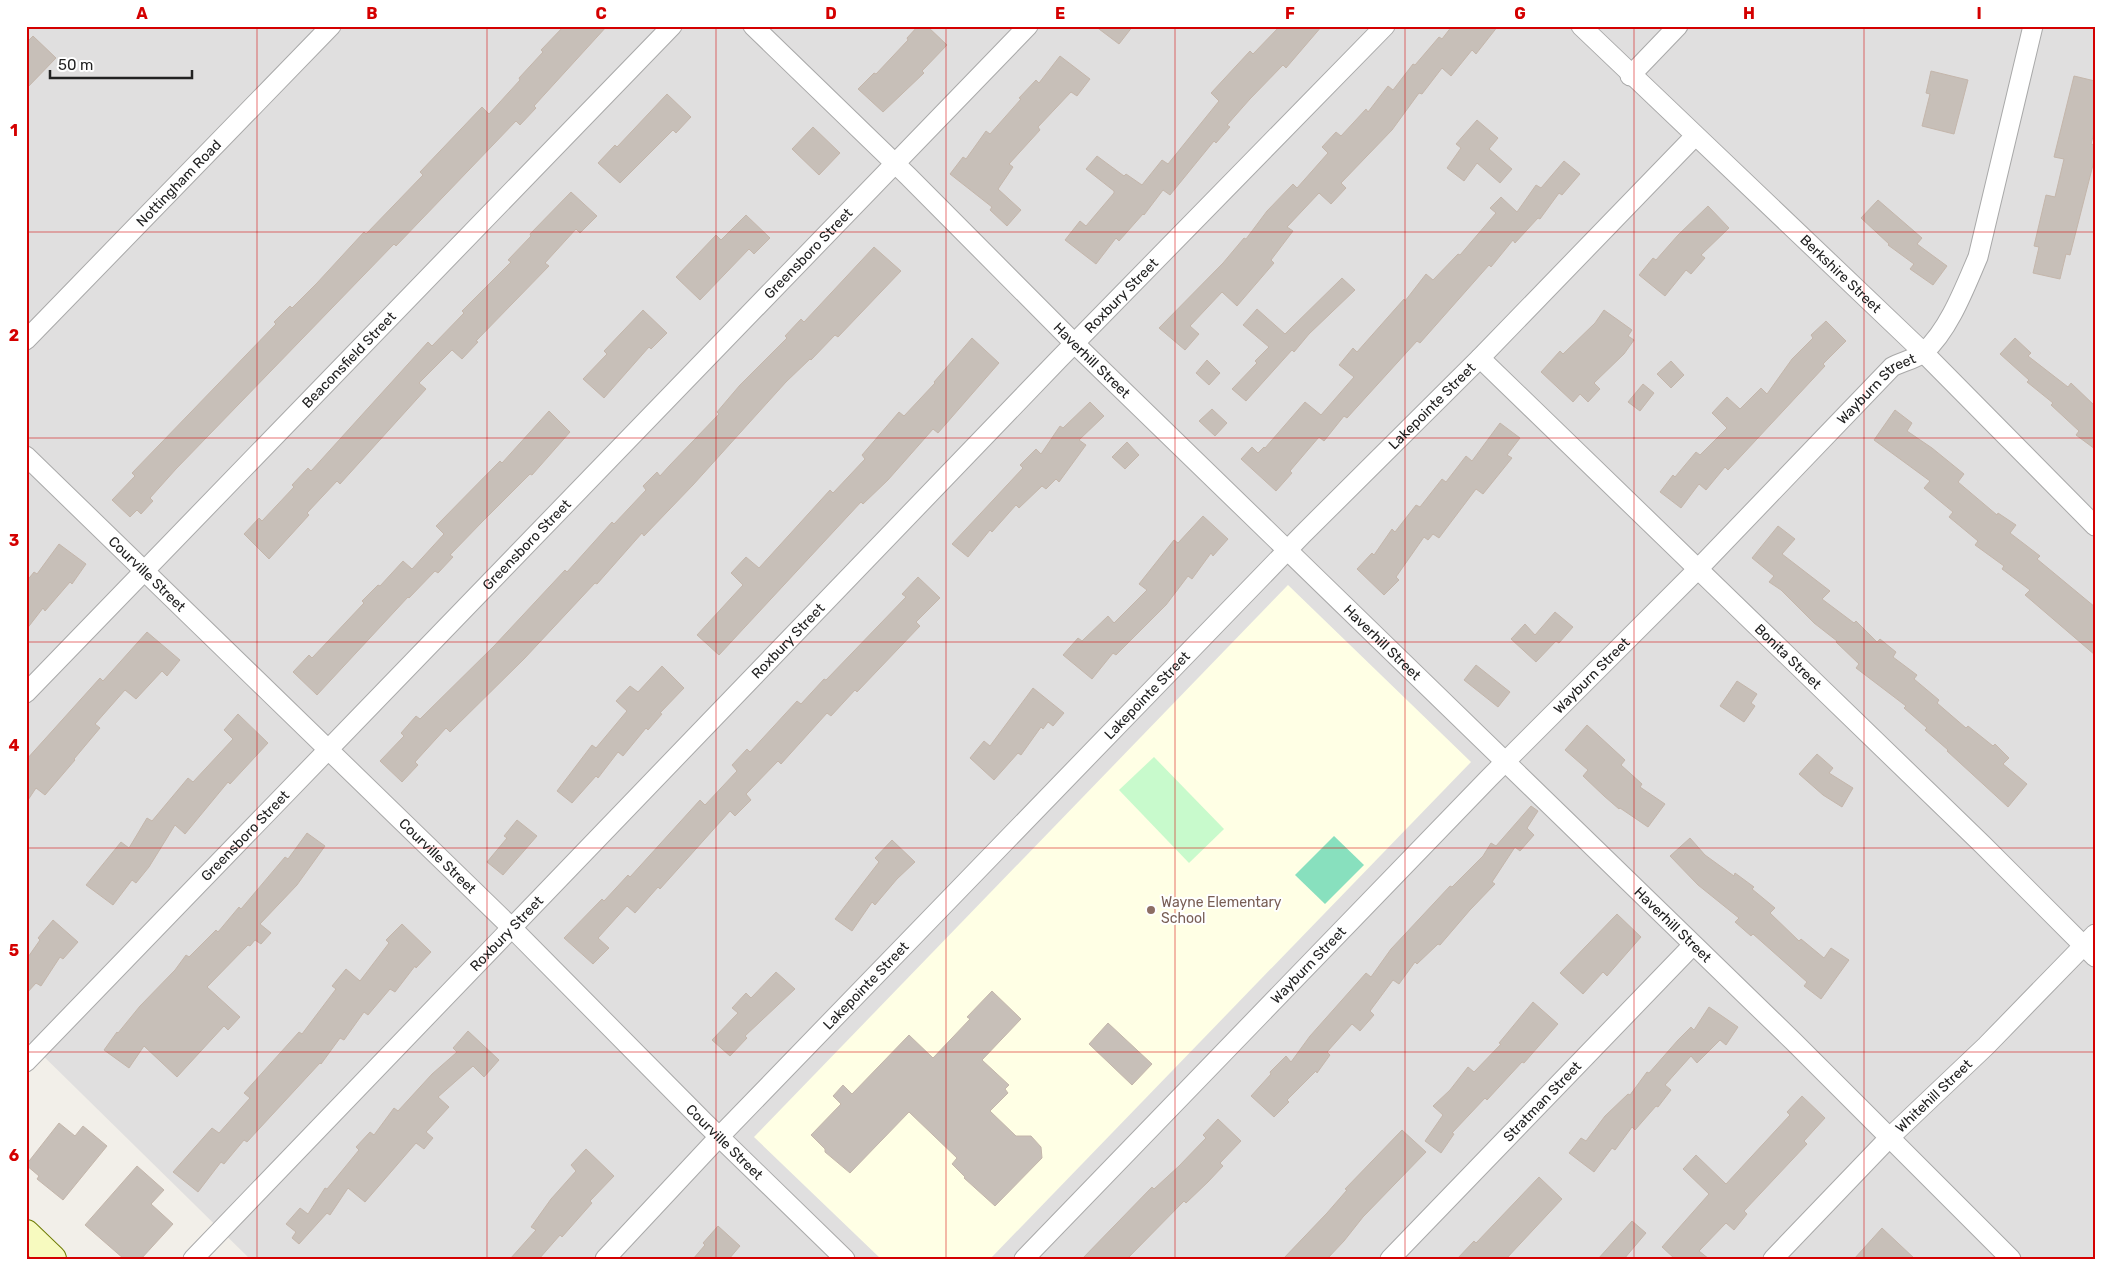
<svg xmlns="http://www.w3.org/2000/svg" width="2121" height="1285" font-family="Rubik,sans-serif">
	<rect width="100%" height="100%" fill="#f2efe9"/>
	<path fill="#e0dfdf" d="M26,26h2069v1233h-1845l-224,-220z"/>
	<path fill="#ffffe5" d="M1288,585l183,177 -481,497h-109l-127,-122z"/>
	<path fill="#c8facc" d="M1154,757l70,72 -35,34 -70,-73z"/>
	<path fill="#88e0be" d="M1334,836l30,29 -39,39 -30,-29z"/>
	<g fill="#c7bfb8" stroke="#c4b6ab">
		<path d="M564,26h43l-73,80 2,2 -16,17 -4,-4 -120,125 -2,-2 -218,225 -26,29 3,3 -12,13 -4,-4 -7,7 -18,-17 23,-24 -3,-3 144,-149 -2,-2 16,-16 2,2 25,-25 47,-51 2,2 57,-59 -3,-3 62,-65 7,7 31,-34 -1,-2 24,-26 -2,-2z"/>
		<path d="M918,26h9l20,19 -25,26 2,2 -41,39 -25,-23 16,-16 2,1 32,-34 -1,-2z"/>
		<path d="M1095,26h38l-14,18z"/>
		<path d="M1280,26h42l-36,42 -3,-3 -33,34 -23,26 3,2 -14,16 -2,-2 -44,54 -7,-5 -19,25 -1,-1 -24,27 -3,-3 -20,26 -31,-24 15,-19 6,5 28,-33v-2l-28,-22 11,-13 27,20 2,-2 16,11 20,-25 6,4 51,-63 -8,-8 39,-42 3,3z"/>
		<path d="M1452,26h46l-22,28 -4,-4 -21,26 -9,-8 -20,26 -3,-1 -27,37 -51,53 5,5 -15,16 -12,-11 -32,34 6,4 -22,29 3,3 -37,43 -15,-14 -32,34 9,8 -14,16 -26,-22 64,-65 21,-25 2,1 21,-28 26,-27 4,4 31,-35 -6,-6 14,-15 5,4 25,-27 2,3 20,-26 5,4 20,-26 2,1 24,-28 3,2z"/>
		<path d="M33,36l23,22 -30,31v-46z"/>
		<path d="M1060,56l30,23 -13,17 -6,-4 -33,35 2,3 -31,34 4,3 -15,22 23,21 -14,16 -17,-16 2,-3 -42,-33 13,-17 3,2 20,-28 4,3 31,-35 -2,-1 17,-18 3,3z"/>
		<path d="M1931,71l37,9 -14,54 -32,-8 8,-32 -4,-1z"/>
		<path d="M2074,76l21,5v48l-4,15 4,1v12l-25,98 -4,-1 -6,25 -27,-6 6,-26 -5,-1 12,-51 9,2 9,-38 -10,-2z"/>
		<path d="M667,94l24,23 -15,16 -3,-3 -53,53 -22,-20 17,-18 2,2z"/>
		<path d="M1477,120l21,18 -9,11 23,20 -12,14 -23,-20 -13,18 -17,-13 14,-20 -5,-4z"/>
		<path d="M813,127l27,26 -21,22 -27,-26z"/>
		<path d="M1564,161l16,13 -18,21 -3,-2 -19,26 -2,-1 -23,25 -2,-3 -22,27 -2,-2 -69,78 -3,-2 -70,77 -3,-2 -20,25 -5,-4 -29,34 2,2 -16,18 -35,-32 11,-12 6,6 6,-6 1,1 40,-46 16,13 33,-38 -15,-12 14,-17 4,4 47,-53 1,2 21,-27 7,6 25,-26 2,1 36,-42 -6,-5 11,-11 16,15 19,-27 5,3z"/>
		<path d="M571,192l26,24 -17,17 -4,-4 -31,34 4,3 -73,75 2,1 -16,17 -10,-9 -33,33 7,6 -86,95 -3,-3 -30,32 2,2 -40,44 -25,-25 15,-16 3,3 32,-34 -2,-2 16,-17 3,3 117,-129 4,4 32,-33 -2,-2 49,-49 -3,-2 23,-24 -1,-2z"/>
		<path d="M1878,200l44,38 -5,6 30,22 -14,19 -23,-16 4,-5 -26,-19 1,-1 -28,-26z"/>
		<path d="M1708,206l21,22 -28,27 4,3 -14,16 -5,-4 -21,26 -26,-21 14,-17 3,2 22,-25z"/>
		<path d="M746,215l24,23 -16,16 -5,-5 -49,51 -24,-23 40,-42 5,5z"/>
		<path d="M874,247l27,24 -63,66 -3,-2 -24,25 -1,-1 -24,23 -93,103 -49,51 -2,-3 -45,51 -2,-1 -71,76 -74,73 -4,-4 -31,34 3,3 -16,17 -22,-21 24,-25 -3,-3 15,-17 4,3 74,-73 71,-76 2,2 45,-50 2,2 32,-34 -3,-4 14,-14 3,4 10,-11 49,-51 -2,-2 23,-27 47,-47 -2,-2 16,-17 3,3z"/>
		<path d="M1342,278l13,12 -46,44 -15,18 -2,-2 -46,51 -14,-12 25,-26 -2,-2 14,-14 -26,-22 14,-16 28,25z"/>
		<path d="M643,310l24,23 -16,16 -2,-2 -45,51 -21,-19 24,-25 -3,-3z"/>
		<path d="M1604,310l28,20 -4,6 6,4 -10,14 -30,29 6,6 -12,13 -8,-8 -7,8 -32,-30 19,-21 3,3 32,-31z"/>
		<path d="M1826,321l20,20 -23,23 2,2 -82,88 -15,16 -3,-3 -19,23 -7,-6 -18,24 -21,-16 13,-17 2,2 21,-25 4,3 27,-27 -15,-15 15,-16 13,12 21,-21 6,6 25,-35 21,-21 -2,-3z"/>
		<path d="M972,338l27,25 -61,70 -5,-4 -45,51 -25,24 -2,-2 -142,153 -22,-20 46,-50 -12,-12 15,-16 13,11 71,-78 3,3 32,-34 -3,-4 37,-43 5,4 31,-33 -1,-1z"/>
		<path d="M2015,338l16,15 -3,3 40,31 3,-4 24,23v43l-19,-14 3,-4 -28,-26 2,-2 -26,-21 2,-2 -29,-26z"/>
		<path d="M1207,360l13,13 -11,12 -13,-12z"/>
		<path d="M1671,361l13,14 -13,13 -14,-14z"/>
		<path d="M1643,384l11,9 -14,18 -12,-9z"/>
		<path d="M1090,402l14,14 -25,24 7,5 -27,37 -3,-3 -10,10 -4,-3 -23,22 -3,-3 -24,27 -2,-2 -22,27 -16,-13 71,-76 -3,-3 16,-16 5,5 19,-28 3,2z"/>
		<path d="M1212,409l15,14 -12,13 -16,-15z"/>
		<path d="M1895,410l17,13 -5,8 25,17 32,26 -6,8 39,33 1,-2 18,12 -6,8 30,23 -3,3 58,48v48l-70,-60 5,-5 -28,-21 2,-3 -29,-21 3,-4 -29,-24 4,-5 -29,-24 6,-7 -56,-41z"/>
		<path d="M549,411l21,21 -38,43 -2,-1 -48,48 -32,33 3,2 -15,16 -3,-2 -26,27 -1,-1 -91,98 -24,-23 16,-17 3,3 52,-55 -2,-2 16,-16 2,1 23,-25 9,8 32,-35 -8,-8 64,-65 2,2z"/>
		<path d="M1500,423l20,15 -13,17 5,3 -29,36 -7,-5 -37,49 -6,-4 -5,6 -4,-3 -28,40 3,3 -15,15 -27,-26 15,-16 2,2 18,-26 3,3 21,-27 4,2 22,-28 4,3 20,-26 6,5z"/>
		<path d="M1127,442l12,13 -14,14 -13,-12z"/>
		<path d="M1203,516l25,23 -15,17 -2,-3 -19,26 -4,-3 -22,29 -50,50 -3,-2 -21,26 -29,-24 15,-17 4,3 26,-25 6,7 33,-33 -8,-6 35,-44 4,3z"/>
		<path d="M1778,526l17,13 -13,15 48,37 -8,8 32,24 2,-2 21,21 3,-3 16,13 -3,5 24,18 -3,4 25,21 -2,3 29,25 2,-2 25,20 2,-2 14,14 -6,6 24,20 -19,23 -61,-56 1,-1 -23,-20 2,-2 -23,-20 2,-2 -50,-38 3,-4 -23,-22 1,-1 -23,-18 -33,-33 -12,-8 5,-6 -22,-18z"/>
		<path d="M59,544l27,20 -14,20 -2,-2 -25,29 -2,-3 -17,22v-48l8,-10 3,2z"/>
		<path d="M918,577l22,21 -24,24 4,4 -63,66 -2,-2 -24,26 -4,-3 -46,51 -3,-3 -32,33 5,6 -16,16 -5,-5 -70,78 -2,-2 -23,26 -8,-7 -29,32 11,10 -16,16 -29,-26 38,-39 2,2 24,-26 2,2 70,-77 5,5 32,-34 -5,-6 15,-16 3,3 47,-51 4,3 23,-25 2,1 80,-83 -4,-3z"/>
		<path d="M1555,612l18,15 -14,16 -3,-2 -20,21 -25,-23 14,-15 10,11z"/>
		<path d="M147,632l33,28 -13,16 -5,-5 -26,28 -11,-9 -30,34 5,4 -26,31 1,1 -30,35 -9,-7 -10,15v-43l74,-82 3,3z"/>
		<path d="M1476,665l34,27 -12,15 -34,-27z"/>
		<path d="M662,666l22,22 -24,25 2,1 -14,16 -2,-2 -23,28 -5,-4 -20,26 -2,-2 -24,27 -15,-12 35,-46 4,3 31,-37 -11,-10 14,-15 8,6z"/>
		<path d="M1737,681l20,13 -6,9 4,3 -11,16 -24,-16z"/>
		<path d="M1033,688l31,25 -11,13 -5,-4 -5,7 -2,-2 -20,28 -3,-2 -24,27 -24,-22 14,-17 6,5z"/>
		<path d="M238,714l30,29 -38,41 -2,-2 -43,52 -10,-9 -26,42 -13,16 -4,-3 -19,25 -27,-20 35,-43 8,6 18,-30 5,3 36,-43 5,4 40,-43 -9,-9z"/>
		<path d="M1587,725l38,35 -4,5 21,19 -2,3 25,17 -17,23 -28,-19 -1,1 -15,-13 -21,-20 5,-6 -23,-20z"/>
		<path d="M1817,754l16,14 -4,5 24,15 -11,19 -19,-12 -24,-21z"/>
		<path d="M1531,806l7,5 -11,17 7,7 -14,16 -5,-4 -23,35 3,2 -25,26 -30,35 -2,-1 -21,20 -2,-2 -16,22 -6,-4 -23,31 4,4 -14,16 -8,-7 -25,28 3,3 -13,18 -1,-2 -29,29 2,2 -15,15 -23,-21 20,-22 -1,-2 16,-16 5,6 19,-26 56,-63 5,4 20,-28 59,-63 2,1 31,-31 8,-13 5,3z"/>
		<path d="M517,820l20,16 -34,39 -16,-13 20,-24 -3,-2z"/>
		<path d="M307,833l18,13 -28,39 -37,39 11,9 -10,11 -6,-4 -5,6 -2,-1 -41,42 33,30 -12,13 -4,-4 -47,51 -33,-31 -15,22 -25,-18 13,-18 1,1 22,-27 35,-36 11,-15 3,2 27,-27 2,2 21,-25 2,2 44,-52 3,2z"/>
		<path d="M1690,838l15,17 29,21 1,-3 19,14 -2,2 23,19 -5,5 29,28 2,-2 23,19 7,-10 18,12 -28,39 -17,-13 3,-4 -54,-48 -2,2 -16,-14 4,-4 -41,-33 -28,-29z"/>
		<path d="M892,840l23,22 -18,17 -22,26 -3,-3 -20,29 -17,-12 44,-57 -4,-4z"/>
		<path d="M1617,914l24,23 -34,39 -4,-4 -20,22 -23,-21z"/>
		<path d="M53,920l25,22 -15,17 -3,-2 -19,29 -5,-3 -10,11v-34l14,-20 -2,-2z"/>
		<path d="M402,924l29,28 -15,16 -1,-2 -20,26 -5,-3 -22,26 -4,-3 -20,28 -4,-2 -19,26 -1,-1 -73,79 -3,-2 -20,24 -3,-2 -23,30 -25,-20 39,-44 7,5 31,-35 -6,-5 55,-61 3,2 34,-45 -4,-3 14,-17 14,12 29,-38 -3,-3z"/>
		<path d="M776,972l19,17 -50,47 2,2 -17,18 -18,-16 26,-27 -6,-5 14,-15 5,5z"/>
		<path d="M992,991l29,28 -39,41 27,25 -4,4 3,4 -18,18 26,25h15l10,11 1,11 -47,48 -31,-28 1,-1 -13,-13 5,-6 -48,-46 -59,61 -25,-21v-3l-14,-14 30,-31 -8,-8 10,-11 9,9 57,-59 24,23 37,-39 -3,-2z"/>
		<path d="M1533,1002l25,22 -34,39 -2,-1 -35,38 -2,-2 -33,35 2,1 -13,19 -16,-12 18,-26 -10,-9 17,-16 18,-23 6,5 27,-28 -2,-1z"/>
		<path d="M1709,1007l29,20 -12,18 -6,-5 -23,23 -6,-7 -26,29 6,5 -13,17 -2,-1 -21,24 -3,-3 -17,23 -3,-2 -18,24 -25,-19 12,-15 5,3 19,-25 23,-22 2,1 17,-23 2,1 29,-33 13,-13 3,3z"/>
		<path d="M1108,1023l44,41 -20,21 -43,-41z"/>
		<path d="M468,1031l31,29 -15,17 -11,-11 -35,31 11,10 -23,25 7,6 -9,11 -8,-6 -51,59 -17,-14 -18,27 -3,-2 -28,31 -7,-6 4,-6 -10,-8 14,-16 8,6 17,-26 2,1 32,-39 -3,-3 14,-15 4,3 20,-27 4,3 34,-37 25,-22 -4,-4z"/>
		<path d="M1802,1096l23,22 -21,23 3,3 -63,67 3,3 -13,16 -8,-7 -27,28 10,8h-34l-13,-12 47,-53 -26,-25 13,-14 30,29 64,-69 -3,-3z"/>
		<path d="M1218,1119l23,22 -21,22 3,3 -15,16 -22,21 -2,-2 -57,58h-45l70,-72 2,2 25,-23 27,-28 -3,-3z"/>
		<path d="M59,1123l16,13 8,-10 24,20 -44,54 -26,-21 2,-3 -13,-11z"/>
		<path d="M1402,1130l24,22 -63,65 -19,24 -17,18h-44l44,-46 20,-23 -2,-1z"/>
		<path d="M586,1149l28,27 -24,25 2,2 -30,34 -2,-2 -21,24h-29l26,-29 -5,-3 20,-28 25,-28 -5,-6z"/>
		<path d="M137,1166l27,24 -13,14 22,20 -32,35h-17l-39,-34z"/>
		<path d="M1539,1177l23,22 -56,60h-49l17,-18 2,2z"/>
		<path d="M1632,1221l14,12 -22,26h-26z"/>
		<path d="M718,1226l22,20 -11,13h-36l12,-14 -2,-2z"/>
		<path d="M1882,1228l33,31h-61z"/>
	</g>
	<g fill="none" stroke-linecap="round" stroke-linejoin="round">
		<g stroke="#a9a9a9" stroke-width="21">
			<g id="street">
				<path id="s1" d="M753,26l155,150 167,168 718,697 218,218"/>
				<path id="s2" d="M1581,26l342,326 172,174"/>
				<path d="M1630,76l48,-50"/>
				<path id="s3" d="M26,340l305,-314"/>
				<path id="s4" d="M1480,358l502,486 113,113"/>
				<path id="s5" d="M26,456l487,473 191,193 141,137"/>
				<path id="s6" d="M26,693l646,-667"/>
				<path id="s7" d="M26,1062l1002,-1036"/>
				<path id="s8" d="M193,1259l866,-900 326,-333"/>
				<path id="s9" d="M605,1259l114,-122 583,-602 178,-177 215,-222"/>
				<path id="s10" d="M1024,1259l465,-481 209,-209 194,-202c9,-5 24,-8 32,-15 25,-22 41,-65 54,-95l55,-231"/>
				<path id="s11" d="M1390,1259l303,-314"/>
				<path id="s12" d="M1773,1259l116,-121 97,-92 109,-112"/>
			</g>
		</g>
		<g stroke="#707d05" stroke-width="30">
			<path id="secondary" d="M26,1234l26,25"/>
		</g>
		<use href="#street" stroke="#fff" stroke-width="19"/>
		<use href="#secondary" stroke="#f7fabf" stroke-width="28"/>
	</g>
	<path fill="none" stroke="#d40000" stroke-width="1" stroke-opacity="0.55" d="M257,26v1233M487,26v1233M716,26v1233M946,26v1233M1175,26v1233M1405,26v1233M1634,26v1233M1864,26v1233M26,232h2069M26,438h2069M26,642h2069M26,848h2069M26,1052h2069"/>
	<circle fill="#8d6e63" stroke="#fff" stroke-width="2" cx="1151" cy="910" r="5"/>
	<g text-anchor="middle" stroke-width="4" stroke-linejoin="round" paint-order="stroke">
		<g font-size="14" fill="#222" stroke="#fff">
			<text dy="5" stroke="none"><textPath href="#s3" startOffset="219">Nottingham Road</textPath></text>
			<text dy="5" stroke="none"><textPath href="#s7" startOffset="1125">Greensboro Street</textPath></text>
			<text dy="5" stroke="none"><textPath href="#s2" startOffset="359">Berkshire Street</textPath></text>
			<text dy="5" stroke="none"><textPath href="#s8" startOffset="1338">Roxbury Street</textPath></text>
			<text dy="5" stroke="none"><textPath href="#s6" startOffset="464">Beaconsfield Street</textPath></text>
			<text dy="5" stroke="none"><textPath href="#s1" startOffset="476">Haverhill Street</textPath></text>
			<text dy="5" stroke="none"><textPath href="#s10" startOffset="1219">Wayburn Street</textPath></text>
			<text dy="5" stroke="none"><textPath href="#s9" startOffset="1188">Lakepointe Street</textPath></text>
			<text dy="5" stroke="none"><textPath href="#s7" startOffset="720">Greensboro Street</textPath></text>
			<text dy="5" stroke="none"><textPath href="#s5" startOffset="169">Courville Street</textPath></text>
			<text dy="5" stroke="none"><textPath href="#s8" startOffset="858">Roxbury Street</textPath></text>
			<text dy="5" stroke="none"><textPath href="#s1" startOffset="881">Haverhill Street</textPath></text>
			<text dy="5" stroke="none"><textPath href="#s4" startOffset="429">Bonita Street</textPath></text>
			<text dy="5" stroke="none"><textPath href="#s10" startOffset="814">Wayburn Street</textPath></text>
			<text dy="5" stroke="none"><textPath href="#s9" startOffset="782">Lakepointe Street</textPath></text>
			<text dy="5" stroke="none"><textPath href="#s7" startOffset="315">Greensboro Street</textPath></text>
			<text dy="5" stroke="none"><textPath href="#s5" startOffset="574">Courville Street</textPath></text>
			<text dy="5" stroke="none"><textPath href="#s1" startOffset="1286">Haverhill Street</textPath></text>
			<text dy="5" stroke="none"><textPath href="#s8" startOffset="452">Roxbury Street</textPath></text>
			<text dy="5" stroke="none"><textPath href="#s10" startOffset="409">Wayburn Street</textPath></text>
			<text dy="5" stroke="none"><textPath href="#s9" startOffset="378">Lakepointe Street</textPath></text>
			<text dy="5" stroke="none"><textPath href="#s12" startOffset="229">Whitehill Street</textPath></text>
			<text dy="5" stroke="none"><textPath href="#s11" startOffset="219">Stratman Street</textPath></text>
			<text dy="5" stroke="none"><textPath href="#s5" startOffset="979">Courville Street</textPath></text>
		</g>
		<g font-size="14" fill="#785e54" stroke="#fff" text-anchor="start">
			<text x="1161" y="907">Wayne Elementary<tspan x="1161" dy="16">School</tspan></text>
		</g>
	</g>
	<rect width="2121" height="1285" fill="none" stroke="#ffffff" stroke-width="55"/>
	<path d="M50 70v8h142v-8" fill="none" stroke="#222222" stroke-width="2.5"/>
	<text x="58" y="70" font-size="15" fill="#222222" stroke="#ffffff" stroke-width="4" paint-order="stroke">50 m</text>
	<rect x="28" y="28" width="2066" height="1230" fill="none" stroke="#d40000" stroke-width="2"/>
	<g font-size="16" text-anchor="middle" font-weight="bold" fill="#d40000">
		<text x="142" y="19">A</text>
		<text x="372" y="19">B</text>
		<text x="601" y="19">C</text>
		<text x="831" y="19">D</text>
		<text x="1060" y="19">E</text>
		<text x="1290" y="19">F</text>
		<text x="1520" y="19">G</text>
		<text x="1749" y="19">H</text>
		<text x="1979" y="19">I</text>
		<text x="14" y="136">1</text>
		<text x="14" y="341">2</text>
		<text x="14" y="546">3</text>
		<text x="14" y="751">4</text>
		<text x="14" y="956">5</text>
		<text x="14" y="1161">6</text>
	</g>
</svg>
